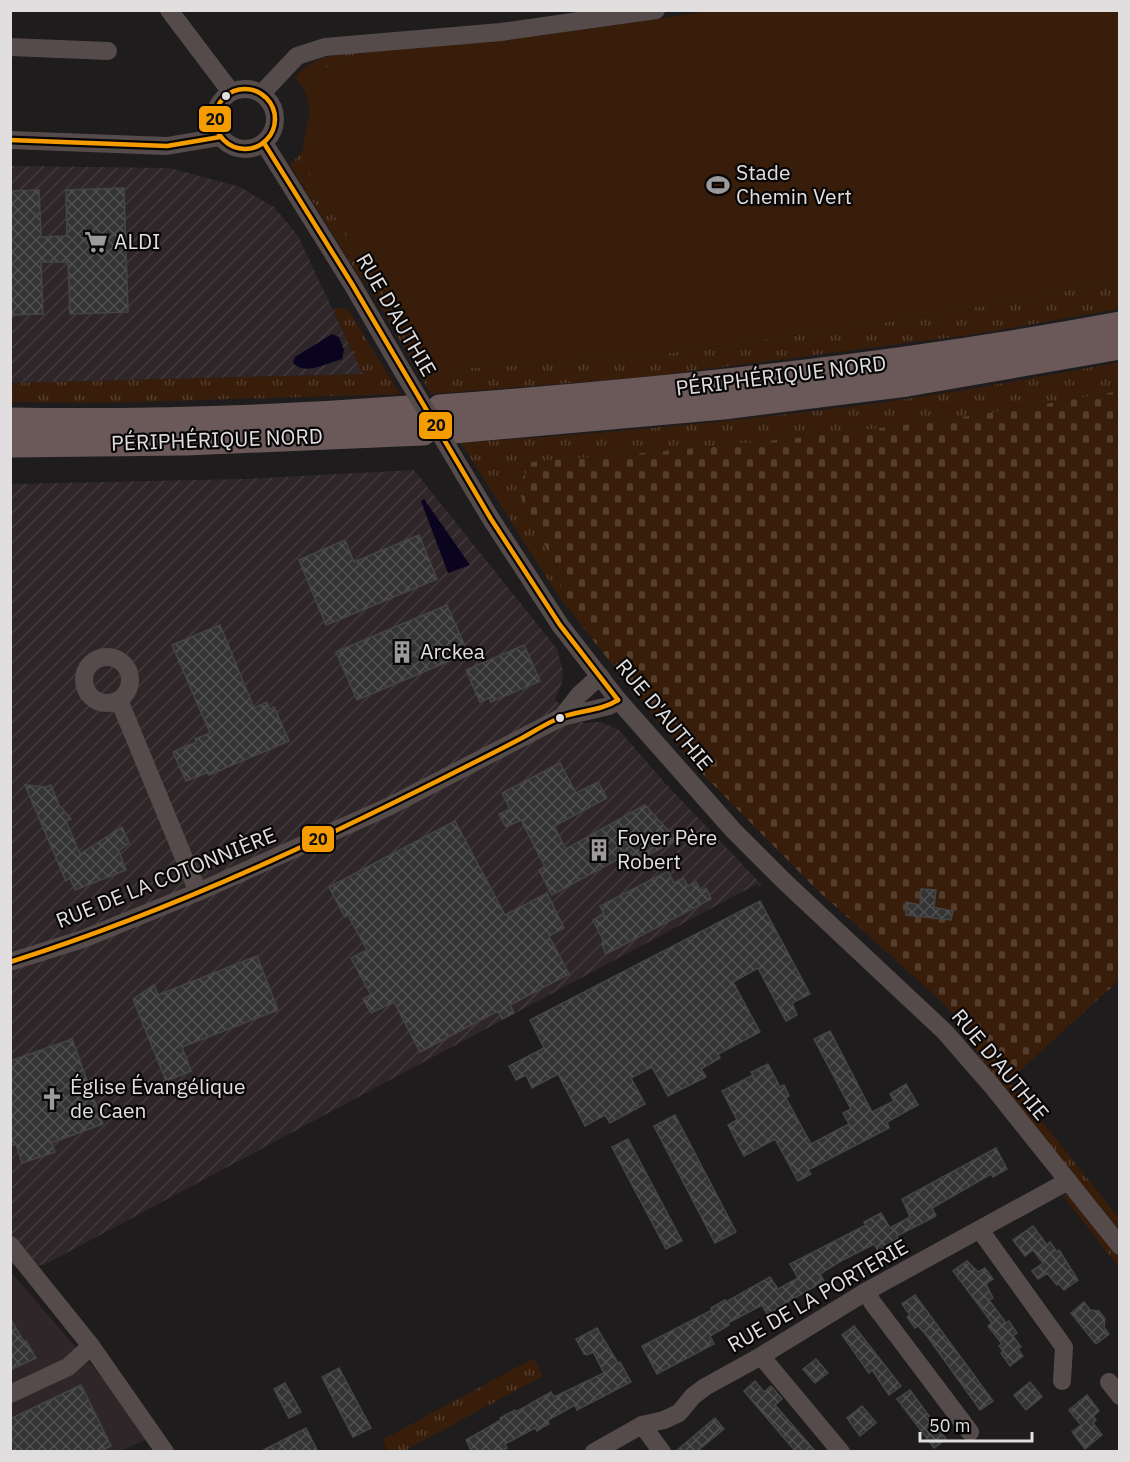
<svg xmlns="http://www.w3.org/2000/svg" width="1130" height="1462" font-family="'IBM Plex Sans',sans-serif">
	<defs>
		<pattern id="industrial-furrows" width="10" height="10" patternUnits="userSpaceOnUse" patternTransform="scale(1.5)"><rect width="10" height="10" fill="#2e2629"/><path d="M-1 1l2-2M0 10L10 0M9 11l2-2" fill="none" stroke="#423b3d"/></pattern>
		<pattern id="grass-tufts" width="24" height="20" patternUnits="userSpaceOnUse" patternTransform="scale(1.5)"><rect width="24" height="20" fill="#371d0a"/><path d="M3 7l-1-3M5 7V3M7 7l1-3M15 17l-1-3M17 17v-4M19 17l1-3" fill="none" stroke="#543d2d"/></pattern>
		<pattern id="cemetery-stones" width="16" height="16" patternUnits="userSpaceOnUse" patternTransform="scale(1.5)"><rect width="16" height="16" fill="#371d0a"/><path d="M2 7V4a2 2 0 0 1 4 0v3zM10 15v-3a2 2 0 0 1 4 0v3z" fill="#543d2d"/></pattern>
		<pattern id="building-cross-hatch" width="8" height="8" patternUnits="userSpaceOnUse" patternTransform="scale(1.5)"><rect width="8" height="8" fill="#353435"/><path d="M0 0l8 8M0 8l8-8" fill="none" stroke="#525152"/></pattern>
	</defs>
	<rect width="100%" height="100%" fill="#1e1c1d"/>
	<path fill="#2e2629" d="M10,1271l95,110 43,58 -27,12h-110z"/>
	<g fill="url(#industrial-furrows)">
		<path d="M10,166l160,2 70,19 34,20 24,29 65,138 -352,9z"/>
		<path d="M414,470l143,179 6,22 -1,11 -7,18 28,23 18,-1 18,8 45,52 98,103 -2,2 -3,-3 -713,381h-33l-1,-781 233,-5z"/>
	</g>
	<g fill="url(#grass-tufts)">
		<path d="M368,52c-31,8 -41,13 -66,35l-7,-10c21,-24 44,-22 73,-25z"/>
		<path d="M303,151l2,12 24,43 105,164 86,-5 150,-12 246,-35 203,-37v28l-143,25 -330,43 -215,17 -68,-117 -3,1 -70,-113z"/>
		<path d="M339,308l9,1 52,85 -297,9 -92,-1v-19l352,-9 -30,-64z"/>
		<path d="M1119,362v29c-193,36 -390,56 -586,71l-7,51 37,65 -6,16 -96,-151c115,-8 230,-17 344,-31 106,-12 210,-30 314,-50z"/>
		<path d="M975,1037l144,181v16l-126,-158 -24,-34z"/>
		<path d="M1063,1194l8,3 48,60v10l-57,-72z"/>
		<path d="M534,1358l9,18 -137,74v1h-18l-6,-11z"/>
	</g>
	<path fill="url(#cemetery-stones)" d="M1119,391v589l-110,101 -34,-44 -37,-39 -123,-110 -119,-121 -71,-86 -68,-87 6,-17 -37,-64 -8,-27 14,-24c197,-15 394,-35 587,-71z"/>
	<path fill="#371d0a" d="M710,11h409v270l-203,37 -246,35 -150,12 -86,5c-28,-44 -56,-88 -85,-132 -14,-22 -35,-51 -44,-75 -9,-25 15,-48 -3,-76 25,-22 35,-27 66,-35l168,-16z"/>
	<g fill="#0b041f">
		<path d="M332,334l7,3 5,13 -2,9c-15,4 -36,17 -49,4l2,-6z"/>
		<path d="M424,499l46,66 -22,8 -27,-72z"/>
	</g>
	<g fill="url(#building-cross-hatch)" stroke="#464546" stroke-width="1.5">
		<path d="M124,188l4,124 -58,2 -2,-52h-27l2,52 -33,1v-124l29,-1 2,47 26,-1 -1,-46z"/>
		<path d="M419,535l18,44 -111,46 -27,-65 46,-20 9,22z"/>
		<path d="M447,605l21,48 -111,47 -21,-48z"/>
		<path d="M220,625l34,83 13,-6 2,7 5,-2 15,34 -80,34 -1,-3 -22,9 -13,-29 23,-10 -1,-3 15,-6 -38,-88z"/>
		<path d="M524,645l16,36 -49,21 -2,-4 -9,4 -14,-32z"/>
		<path d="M560,763l16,30 22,-11 9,16 -53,28 12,23 79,-44 32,35 -41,21 -5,-9 -79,43 -13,-25 6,-3 -24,-47 -15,7 -7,-13 11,-5 -8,-16z"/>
		<path d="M25,785l21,2 5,-2 8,20 12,14 -5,2 14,33 42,-27 7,16 -10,8 7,19 -51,20 -5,-12 -4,3z"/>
		<path d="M455,821l50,94 42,-22 17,35 -15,8 20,38 -59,31 4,8 -12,6 -4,-8 -78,41 -26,-50 -23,11 -8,-14 8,-4 -20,-37 16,-8 -19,-35 -3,2 -16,-30z"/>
		<path d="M668,871l6,12 9,-5 5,8 8,-4 5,9 5,-3 5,11 -105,55 -4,-9 1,-5 -10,-20 11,-6 -4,-8z"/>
		<path d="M921,889l15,1 -2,17h-2l21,4 -2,9 -45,-5v-13l14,3z"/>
		<path d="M760,901l50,93 -18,9 5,12 -11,6 -28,-53 -25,14 27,50 -42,22 2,4 -19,11 5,8 -38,19 -16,-29 -21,11 14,26 -35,19 -5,-8 -20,11 -27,-52 -26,14 -6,-13 -10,5 -7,-14 35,-18 -14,-28z"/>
		<path d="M257,956l21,54 -96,37 9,24 -25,10 -33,-82 21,-14 4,10z"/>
		<path d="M830,1031l42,81 22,-11 -4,-7 16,-10 12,21 -31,17 2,6 -81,42 3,4 -13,7 -23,-42 -31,17 -16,-31 9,-5 -15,-29 31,-16 -2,-3 17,-8 12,23 4,-2 5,11 -3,2 25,46 38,-20 -6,-11 8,-4 -37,-70z"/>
		<path d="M72,1039l31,85 -52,19 4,9 -33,11 -6,-19 -6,2v-85z"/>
		<path d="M675,1115l61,117 -21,11 -61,-117z"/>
		<path d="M628,1139l54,102 -16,8 -54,-102z"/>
		<path d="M996,1148l11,21 -14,8 -2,-3 -59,34 4,8 -39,20 2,4 -21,11 -4,-7 -35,18 -19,12 4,7 -57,33 -5,-9 -34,18 1,2 -19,11 4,8 -57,30 -15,-28 70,-36 -1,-2 14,-8 1,2 44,-25 8,12 20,-11 -8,-14 76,-39 -2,-3 17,-9 9,15 20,-11 -8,-18z"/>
		<path d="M1033,1226l14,19 3,-3 7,10 2,-2 19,30 -14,10 -5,-6 -2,1 -10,-12 2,-1 -11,7 -6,-8 11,-8 -10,-13 -8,6 -12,-16z"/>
		<path d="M967,1261l11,11 7,-4 8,11 -7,5 7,14 -4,2 17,23 3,-2 8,12 -4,3 8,11 -3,2 5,7 -13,10 -9,-13 2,-2 -4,-5 3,-2 -14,-18 4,-3 -39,-52z"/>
		<path d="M915,1295l78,106 -13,9 -53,-74 -9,-10 -3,2 -8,-11 3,-2 -8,-11z"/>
		<path d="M1084,1302l6,8 9,1 6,8 -1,8 5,7 -13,10 -25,-31z"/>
		<path d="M10,1318l14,24 2,-1 10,17 -26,12z"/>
		<path d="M854,1326l47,60 -12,9 -17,-25 -3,3 -27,-38z"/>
		<path d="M597,1328l21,35 2,-1 11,20 -54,28 -2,-5 -27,15 1,4 -6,3 -6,4 -2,-3 -30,16 2,4 -7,4h-28l-6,-12 35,-20 -1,-2 15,-8 1,2 35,-20 3,5 50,-24 -11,-21 -6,3 -3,-1 -8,-15z"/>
		<path d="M816,1359l12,14 -13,10 -12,-14z"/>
		<path d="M339,1368l32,60 -18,9 -31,-60z"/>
		<path d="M755,1381l9,11 7,-6 11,13 -7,6 41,47h-20l-24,-28 -28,-33z"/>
		<path d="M1030,1382l12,15 -16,13 -12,-15z"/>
		<path d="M285,1383l16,29 -12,6 -15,-29z"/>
		<path d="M81,1385l30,61 -12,6h-89v-33z"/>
		<path d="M910,1390l36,49 -12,9 -37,-49z"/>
		<path d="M1087,1395l12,16 -6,5 3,4 -3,3 9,12 -17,14 -13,-17 9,-7 -12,-15z"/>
		<path d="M862,1406l14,17 -16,13 -13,-18z"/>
		<path d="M715,1418l9,11 -28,23h-21z"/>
		<path d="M306,1428l12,24h-58z"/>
	</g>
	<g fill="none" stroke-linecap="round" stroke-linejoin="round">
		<g stroke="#564b4b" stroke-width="18">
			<path d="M169,10l62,82"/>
			<path d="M10,47l98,4"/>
			<circle cx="245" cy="119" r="30"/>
			<path d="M263,95l2,-5 32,-34 28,-9 176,-15 155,-22"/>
			<path d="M10,140l157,6 53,-9"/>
			<path d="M264,143l88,141 51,88"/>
			<path d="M461,469l30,50 69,106 58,75 115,130 52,52 160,150 47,54 128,160"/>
			<circle cx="107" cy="680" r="23"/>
			<path d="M119,700l79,192"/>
			<path d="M562,717l17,-22 21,-19"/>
			<path d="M10,962l73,-23 115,-47 192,-86 172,-89 47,-11 9,-6"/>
			<path d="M980,1230l84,117 -2,34"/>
			<path d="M10,1245l81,101 74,106"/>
			<path d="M867,1291l5,11 98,130"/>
			<path d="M761,1356l80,96"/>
			<path d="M1109,1382l11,14"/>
			<path d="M10,1394l58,-27 23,-21"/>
			<path d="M642,1425l20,27"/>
			<path d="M594,1452l48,-27 22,-5 15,-7 14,-17 12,-9 56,-31 106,-65 201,-110"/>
		</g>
		<g stroke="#6b5858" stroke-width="27">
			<path d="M440,408c228,-17 455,-41 680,-83"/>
			<path d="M10,421c133,2 267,-2 399,-12"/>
			<path d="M453,430l270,-24 184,-23 213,-37"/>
			<path d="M10,444l176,-2 237,-10"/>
		</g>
		<path stroke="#564b4b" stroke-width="18" d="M403,372l58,97"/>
		<g stroke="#080607" stroke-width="9">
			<g id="bus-1">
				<circle cx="245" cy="119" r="30"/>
				<path d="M10,140l157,6 53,-9"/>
				<path d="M264,143l88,141 139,235 69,106 58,75"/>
				<path d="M10,962c178,-56 347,-139 512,-224 13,-7 26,-16 40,-21 19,-7 39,-6 56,-17"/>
			</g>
		</g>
		<use href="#bus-1" stroke="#f59c00" stroke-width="4.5"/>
	</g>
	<defs>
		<g id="stadium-bare" transform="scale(1.8)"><path d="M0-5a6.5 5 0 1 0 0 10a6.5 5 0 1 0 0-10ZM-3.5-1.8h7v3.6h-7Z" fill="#9c9a9b" stroke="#080607" stroke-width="2.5" paint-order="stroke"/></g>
		<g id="supermarket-bare" transform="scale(1.8)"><path d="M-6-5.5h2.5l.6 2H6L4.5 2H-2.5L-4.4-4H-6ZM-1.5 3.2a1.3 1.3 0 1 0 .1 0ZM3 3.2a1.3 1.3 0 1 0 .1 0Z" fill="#9c9a9b" stroke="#080607" stroke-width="2.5" paint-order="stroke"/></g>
		<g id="building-bare" transform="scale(1.8)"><path d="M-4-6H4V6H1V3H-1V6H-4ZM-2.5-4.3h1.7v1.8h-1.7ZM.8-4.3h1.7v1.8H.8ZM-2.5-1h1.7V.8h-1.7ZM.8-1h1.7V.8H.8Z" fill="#9c9a9b" stroke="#080607" stroke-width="2.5" paint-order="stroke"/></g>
		<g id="church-bare" transform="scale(1.8)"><path d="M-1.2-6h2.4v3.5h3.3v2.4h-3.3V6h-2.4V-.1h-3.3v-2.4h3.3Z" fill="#9c9a9b" stroke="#080607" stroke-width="2.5" paint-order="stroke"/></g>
	</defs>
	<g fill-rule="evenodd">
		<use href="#stadium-bare" x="718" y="185"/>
		<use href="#supermarket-bare" x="96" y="242"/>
		<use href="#building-bare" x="402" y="652"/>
		<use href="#building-bare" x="599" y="850"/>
		<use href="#church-bare" x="52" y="1099"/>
	</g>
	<g fill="#e0dedf" stroke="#080607" stroke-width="2">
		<circle cx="226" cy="96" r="5"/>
		<circle cx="560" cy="718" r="5"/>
	</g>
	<g text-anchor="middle" stroke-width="4.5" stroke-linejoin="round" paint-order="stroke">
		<g font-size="21" fill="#e0dedf" stroke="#080607" text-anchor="start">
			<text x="736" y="180">Stade<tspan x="736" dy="24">Chemin Vert</tspan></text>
			<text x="114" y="249">ALDI</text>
			<text x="420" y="659">Arckea</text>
			<text x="617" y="845">Foyer Père<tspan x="617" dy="24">Robert</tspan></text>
			<text x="70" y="1094">Église Évangélique<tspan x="70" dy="24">de Caen</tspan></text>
		</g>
		<g font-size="21" fill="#e0dedf" stroke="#080607">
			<text transform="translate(396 315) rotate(60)" y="7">RUE D'AUTHIE</text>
			<text transform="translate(781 376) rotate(-7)" y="7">PÉRIPHÉRIQUE NORD</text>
			<text transform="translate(217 440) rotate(-2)" y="7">PÉRIPHÉRIQUE NORD</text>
			<text transform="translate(664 715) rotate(50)" y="7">RUE D'AUTHIE</text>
			<text transform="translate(166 878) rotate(-22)" y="7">RUE DE LA COTONNIÈRE</text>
			<text transform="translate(1000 1065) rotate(50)" y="7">RUE D'AUTHIE</text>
			<text transform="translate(818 1296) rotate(-30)" y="7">RUE DE LA PORTERIE</text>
		</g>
	</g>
	<g stroke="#080607" stroke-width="2">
		<rect x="198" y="105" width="34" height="28" rx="6" fill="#f59c00"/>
		<rect x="418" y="411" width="35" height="29" rx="6" fill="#f59c00"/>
		<rect x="301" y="825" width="34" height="28" rx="6" fill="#f59c00"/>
	</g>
	<g font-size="16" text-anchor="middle" font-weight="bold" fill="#111">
		<text x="215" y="125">20</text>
		<text x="436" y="431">20</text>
		<text x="318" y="845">20</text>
	</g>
	<rect width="1130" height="1462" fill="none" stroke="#e0dedf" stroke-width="24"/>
	<path d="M920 1432v9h112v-9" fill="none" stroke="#e0dedf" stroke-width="3"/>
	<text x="929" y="1432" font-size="18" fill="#e0dedf" stroke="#080607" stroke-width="4.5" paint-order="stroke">50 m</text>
</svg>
